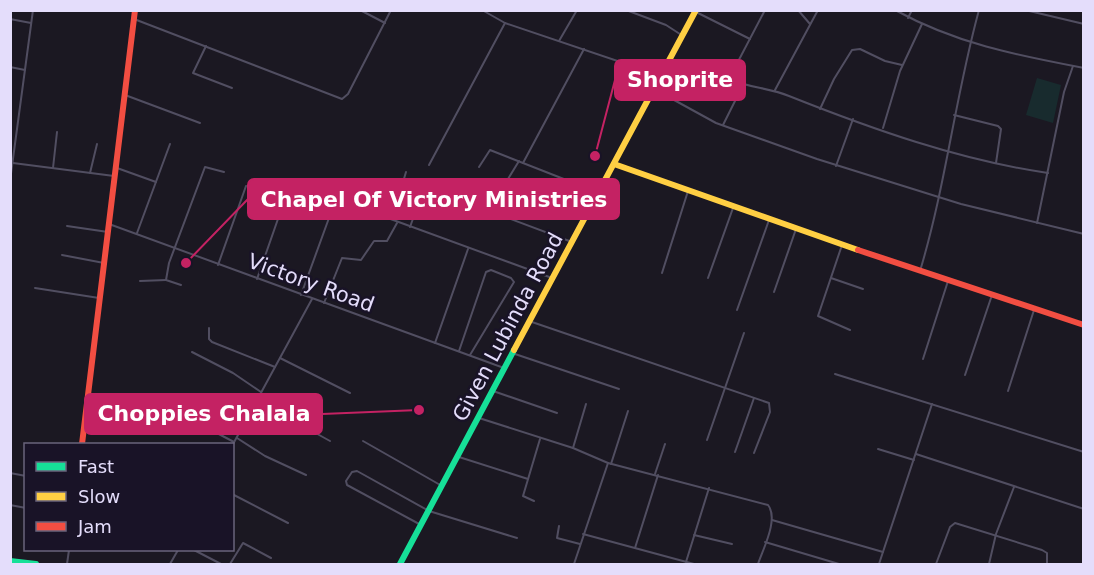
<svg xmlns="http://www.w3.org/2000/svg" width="1094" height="575" font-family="'DejaVu Sans',sans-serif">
	<rect width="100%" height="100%" fill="#1b1822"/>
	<path fill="#182b2e" d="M1037,78l24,7 -8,38 -27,-8z"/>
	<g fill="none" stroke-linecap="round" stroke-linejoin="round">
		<g stroke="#514e61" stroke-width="2">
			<path d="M360,10l25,13"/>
			<path d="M482,10l23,13 154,52"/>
			<path d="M626,10l40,15 17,11"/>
			<path d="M765,10l-34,65 1,5c18,8 38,8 57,16 83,33 170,64 259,77"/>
			<path d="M798,10l12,14"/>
			<path d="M895,10c62,34 121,45 189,58"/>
			<path d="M1025,10l59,14"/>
			<path d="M696,12l54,27"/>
			<path d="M908,18l4,-8"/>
			<path d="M10,19l21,4"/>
			<path d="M134,19l208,80 6,-5 43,-84"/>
			<path d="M559,41l18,-31"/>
			<path d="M206,46l-13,27 39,15"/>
			<path d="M10,67l15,3"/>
			<path d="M654,89l62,34 101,36 144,45 123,30"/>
			<path d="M775,90l43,-80"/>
			<path d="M125,95l75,28"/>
			<path d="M820,109l14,-30 18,-29 8,-1 25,12 17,4"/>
			<path d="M954,115l44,11 3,3 -5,34"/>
			<path d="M723,125l20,-40"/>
			<path d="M883,128l17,-57 22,-47"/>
			<path d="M13,163l101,13"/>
			<path d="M523,163l61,-114"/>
			<path d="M429,165l76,-142"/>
			<path d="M836,166l17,-47"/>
			<path d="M479,167l11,-17 107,42"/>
			<path d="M53,168l4,-36"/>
			<path d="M117,168l39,14"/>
			<path d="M406,172l-3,10 2,2 29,11"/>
			<path d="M90,173l7,-29"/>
			<path d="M508,179l11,-18"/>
			<path d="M10,181l23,-171"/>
			<path d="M393,194l-10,19 2,4 167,61"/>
			<path d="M460,200l112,42"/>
			<path d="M1037,223l27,-131 9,-26"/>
			<path d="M109,224l395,144"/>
			<path d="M67,226l41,6"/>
			<path d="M410,227l13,-36"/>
			<path d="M137,233l33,-89"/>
			<path d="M842,245l-24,71 32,14"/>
			<path d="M62,255l42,8"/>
			<path d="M218,265l28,-79"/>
			<path d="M920,271c26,-86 35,-174 59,-261"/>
			<path d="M662,273l26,-82"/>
			<path d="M708,278l25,-70"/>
			<path d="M831,278l32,11"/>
			<path d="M257,279l29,-83"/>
			<path d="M140,281l26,-1"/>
			<path d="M181,285l-15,-5 3,-17 36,-96 19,5"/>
			<path d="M35,288l64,10"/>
			<path d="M774,292l22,-63"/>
			<path d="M301,295l28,-77"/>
			<path d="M324,303l18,-45 19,2 13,-19h13l10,-18"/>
			<path d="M737,310l32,-90"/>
			<path d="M529,321l240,82 1,9 -16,41"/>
			<path d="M209,328v11l3,3 63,25"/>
			<path d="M435,343l33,-94"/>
			<path d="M459,351l27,-79 5,-2 20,8 3,4 -44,73"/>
			<path d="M192,352l41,21 28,19"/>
			<path d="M512,353l107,36"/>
			<path d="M280,358l70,35"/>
			<path d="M923,359l25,-78"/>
			<path d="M835,374l249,78"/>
			<path d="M965,375l27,-80"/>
			<path d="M493,391l64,22"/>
			<path d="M1008,391l26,-81"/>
			<path d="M256,400l74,41"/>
			<path d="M479,418l94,30 35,15 160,42c11,14 -5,44 -10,59"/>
			<path d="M192,420l42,22"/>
			<path d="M237,438l28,18 41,19"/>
			<path d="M707,440l37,-107"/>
			<path d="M363,441l79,45"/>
			<path d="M232,446l80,-147"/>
			<path d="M573,448l13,-44"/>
			<path d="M878,449l36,11"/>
			<path d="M735,452l19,-54"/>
			<path d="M916,454l168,55"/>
			<path d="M459,457l69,22"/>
			<path d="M611,464l17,-53"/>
			<path d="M10,473l16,3"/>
			<path d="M655,474l10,-30"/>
			<path d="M232,494l56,29"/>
			<path d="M534,501l-11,-5 17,-57"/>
			<path d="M10,505l16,3"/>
			<path d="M772,520l111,32"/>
			<path d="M421,525l-74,-40 -1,-4 6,-9 5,-1 72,40 88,27"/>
			<path d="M559,526l-2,12 23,6"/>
			<path d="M583,534l111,30"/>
			<path d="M694,535l38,9"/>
			<path d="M765,542l74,22"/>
			<path d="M635,548l23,-73"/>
			<path d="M194,550l27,14"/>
			<path d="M686,562l23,-74"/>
			<path d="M67,564l2,-14"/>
			<path d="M170,564l8,-14"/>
			<path d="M230,564l13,-21 28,15"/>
			<path d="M574,564l34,-101"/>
			<path d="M879,564l53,-160"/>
			<path d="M936,564l14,-37 5,-4 87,27 5,3v11"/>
			<path d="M989,564l7,-30 18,-47"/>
		</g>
		<g stroke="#16e098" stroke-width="6">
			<path d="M10,561l26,3"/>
			<path d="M400,564l114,-214"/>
		</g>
		<g stroke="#ffcf43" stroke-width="6">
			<path d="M614,164l244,86"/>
			<path d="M514,350l182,-340"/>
		</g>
		<g stroke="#f24e42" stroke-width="6">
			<path d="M858,250l226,75"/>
			<path d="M82,444l53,-434"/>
		</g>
	</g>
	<g text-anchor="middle" stroke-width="5" stroke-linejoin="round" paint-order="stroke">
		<g font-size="21" fill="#e4ddfb" stroke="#191327">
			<text transform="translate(311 283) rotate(20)" y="7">Victory Road</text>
			<text transform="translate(508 327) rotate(-62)" y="7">Given Lubinda Road</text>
		</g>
	</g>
	<path fill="none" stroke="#c42263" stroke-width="2" d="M595 156L615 80M186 263L248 199M419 410L322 414"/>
	<g fill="#c42263" stroke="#191327" stroke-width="2">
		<circle cx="595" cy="156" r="6"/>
		<circle cx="186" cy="263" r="6"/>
		<circle cx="419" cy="410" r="6"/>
	</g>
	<g fill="#c42263" stroke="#c42263" stroke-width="2">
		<rect x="615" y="60" width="130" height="40" rx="6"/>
		<rect x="248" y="179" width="371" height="40" rx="6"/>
		<rect x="85" y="394" width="237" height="40" rx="6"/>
	</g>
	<g font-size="22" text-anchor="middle" font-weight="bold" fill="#fff">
		<text x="680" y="87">Shoprite</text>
		<text x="434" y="207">Chapel Of Victory Ministries</text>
		<text x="204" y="421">Choppies Chalala</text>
	</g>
	<rect width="1094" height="575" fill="none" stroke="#e4ddfb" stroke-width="24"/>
	<rect x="24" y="443" width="210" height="108" fill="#191327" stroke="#6a647c" stroke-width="1.5"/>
	<rect x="36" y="462" width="30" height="9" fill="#16e098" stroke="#6a647c" stroke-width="1.5"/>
	<text x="78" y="473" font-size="18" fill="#e4ddfb">Fast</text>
	<rect x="36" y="492" width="30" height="9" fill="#ffcf43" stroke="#6a647c" stroke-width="1.5"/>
	<text x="78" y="503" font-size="18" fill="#e4ddfb">Slow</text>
	<rect x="36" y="522" width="30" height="9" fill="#f24e42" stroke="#6a647c" stroke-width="1.5"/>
	<text x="78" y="533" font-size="18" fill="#e4ddfb">Jam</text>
</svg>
